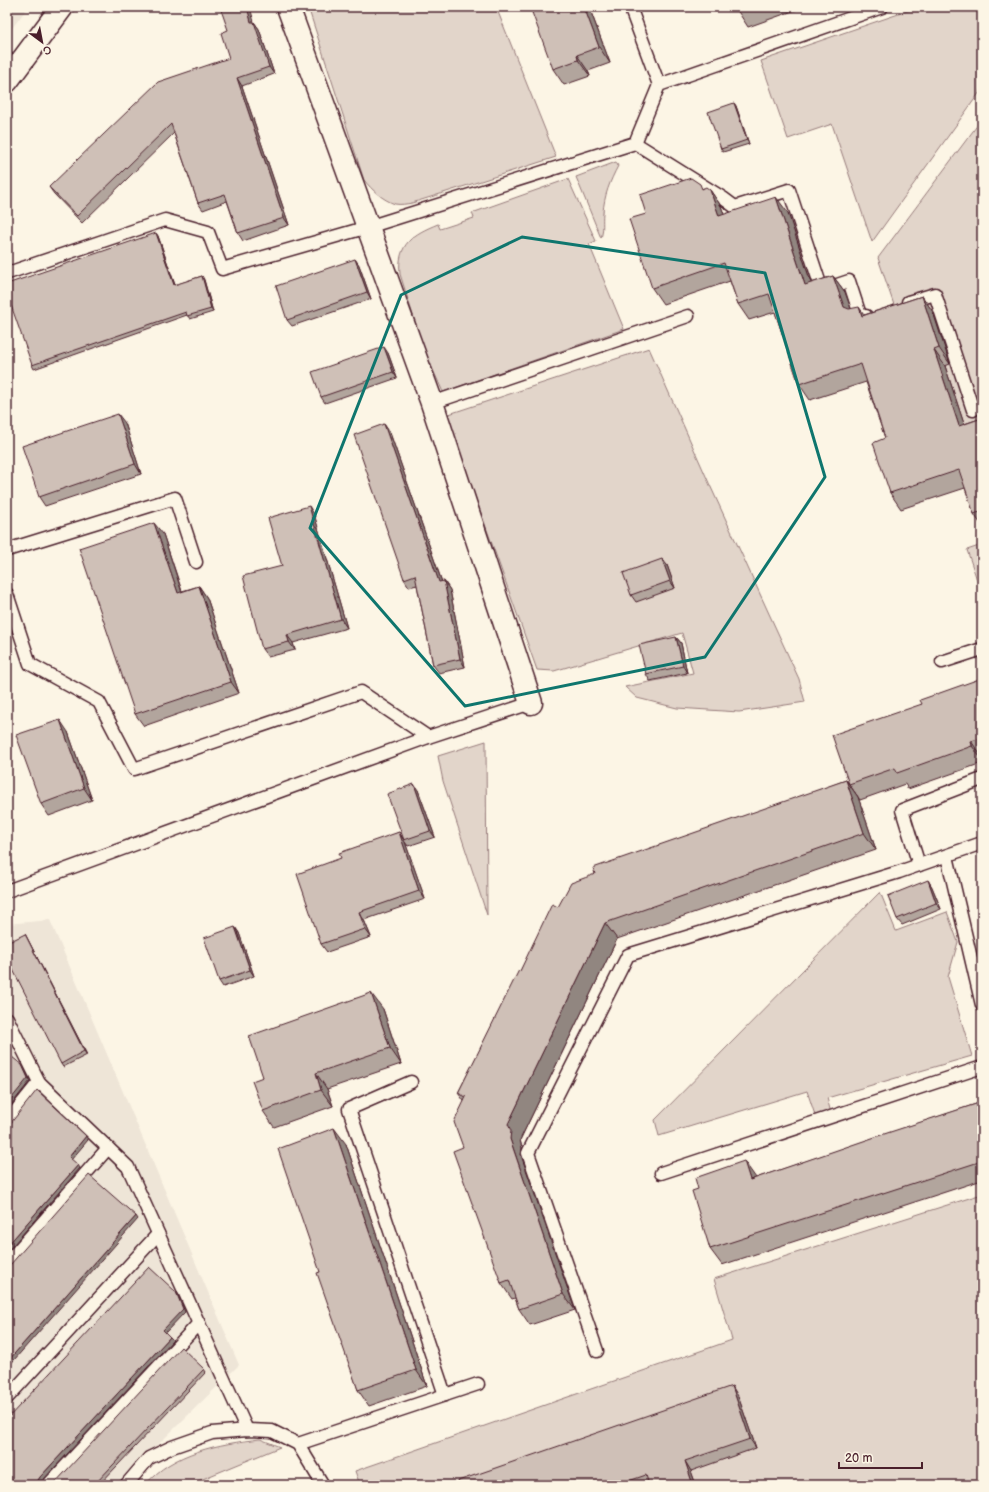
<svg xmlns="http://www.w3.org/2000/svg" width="989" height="1492" font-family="'Balsamiq Sans',sans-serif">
	<rect width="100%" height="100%" fill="#fcf5e5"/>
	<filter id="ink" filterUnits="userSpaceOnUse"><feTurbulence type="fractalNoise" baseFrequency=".025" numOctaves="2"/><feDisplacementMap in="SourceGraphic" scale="8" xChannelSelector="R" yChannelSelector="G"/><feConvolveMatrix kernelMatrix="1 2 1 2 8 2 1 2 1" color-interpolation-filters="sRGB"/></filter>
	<g filter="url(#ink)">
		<g fill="#eee5d7">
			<path d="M7,7h21l-21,28z"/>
			<path d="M50,920l189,445 -122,120h-110v-561z"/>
		</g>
		<g fill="#e2d5ca" stroke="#967a7a">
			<path d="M308,7h188l60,150 -144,46c-5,1 -12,2 -17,1 -12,-4 -23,-14 -31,-24z"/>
			<path d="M919,7h63v82l-110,153 -40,-118 -44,15 -27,-78z"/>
			<path d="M982,119v309l-41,15 -63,-185z"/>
			<path d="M616,162l2,4c-8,15 -14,30 -15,47 -1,9 1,16 -2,25l-25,-61z"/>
			<path d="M568,179l28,62 -7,3 35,85 -181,63 -19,-42 -24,-76c-3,-30 13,-40 38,-50l2,5 34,-11 -2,-5z"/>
			<path d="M649,348l60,135 90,196 6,23 -66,10 -62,-4 -40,-10 -12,-11 68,-14 -11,-40 -128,38 -17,-1 -91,-255z"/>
			<path d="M982,545v50l-15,-45z"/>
			<path d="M486,741l1,174 -44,-134 -5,-25z"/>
			<path d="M880,892l16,39 51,-19 11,30 -10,35 24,79 -145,42 4,15 -15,5 -9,-27 -148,45 -4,-16z"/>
			<path d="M982,1194v291h-622l-5,-14 377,-131 -18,-61z"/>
			<path d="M260,1439l20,8 -92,38h-43c28,-33 74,-41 115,-46z"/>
		</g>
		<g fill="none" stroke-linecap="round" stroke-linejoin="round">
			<g stroke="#4a1f2b" stroke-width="15">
				<g id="service">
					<path d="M630,7l29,78"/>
					<path d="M635,143l88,55 12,9 54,-17 33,100 27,-9 12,37 5,-2"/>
					<path d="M8,273l157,-53 43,12 14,37 146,-42 267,-84 24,-58 223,-78"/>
					<path d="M908,302l27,-8 38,116"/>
					<path d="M432,403l256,-87"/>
					<path d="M7,550l168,-52 21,64"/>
					<path d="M7,594l23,70 69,38 35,67 227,-77 67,45"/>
					<path d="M942,662l40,-13"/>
					<path d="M947,856l35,149"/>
					<path d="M919,865l-17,-55 80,-31"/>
					<path d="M7,891l421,-154 103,-34"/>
					<path d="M7,1018l32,64"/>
					<path d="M411,1082l-62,27 96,286"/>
					<path d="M7,1122l32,-40 89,85 119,263"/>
					<path d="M661,1173l321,-106"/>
					<path d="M7,1263l101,-115"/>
					<path d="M597,1351l-69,-198 100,-198 271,-83 83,-29"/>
					<path d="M7,1398l151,-164"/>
					<path d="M298,1444l180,-60"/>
					<path d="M48,1485l151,-162"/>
					<path d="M126,1485l23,-27 23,-11 40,-14 35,-3 25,1 26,13 25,41"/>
				</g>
			</g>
			<g stroke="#4a1f2b" stroke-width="25">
				<g id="minor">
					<path d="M288,7l144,396 99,300"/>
					<path d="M7,81l55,-74"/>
				</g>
			</g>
			<use href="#service" stroke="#fcf5e5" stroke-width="12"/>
			<use href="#minor" stroke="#fcf5e5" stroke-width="22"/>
		</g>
		<g fill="#b2a59d" stroke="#4a1f2b">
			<path d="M589,7l21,56 -22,8 2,5 -26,9 -11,-16z"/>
			<path d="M734,7h70l-56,20 -11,-17 -1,-2h-1z"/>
			<path d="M254,22l5,7 15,45 -32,12 47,139 -46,16 -5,-8 -11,-32 -24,9 -5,-7 -24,-70 -92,90 -28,-29 -5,-7 180,-129z"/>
			<path d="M734,103l2,3 13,38 -26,8 -2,-3z"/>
			<path d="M703,188l7,2 11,16 3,9 64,-2 23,70 22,-7 12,16 6,17 13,6 58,-19 11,16 17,52 -5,2 19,58 18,-6v108l-8,-12 -9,-26 -64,21 -11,-16 -5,-55 -19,-56 -56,18 -11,-16 -24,-72 -26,8 -11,-16 -8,-23 -67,23 -11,-16z"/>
			<path d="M156,233l2,3 17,49 27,-9 2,4 9,32 -23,7 -3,-4 -153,54 -2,-4z"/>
			<path d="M355,259l4,6 12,34 -79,27 -5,-6z"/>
			<path d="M388,353l9,25 -72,25 -4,-6z"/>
			<path d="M125,423l16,51 -96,32 -6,-9z"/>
			<path d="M384,424l6,9 52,149 2,-1 6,9 15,77 -26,6 -6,-8 -16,-80 -8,2 -5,-8z"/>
			<path d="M314,514l33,114 -54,15 2,7 -27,7 -6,-8 20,-83z"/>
			<path d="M163,534l19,57 17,-5 8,12 32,95 -95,33 -9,-12z"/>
			<path d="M667,565l8,23 -39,14 -5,-7z"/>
			<path d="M676,637l5,6 6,30 -37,8 -4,-7z"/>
			<path d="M982,678v85l-74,26 -3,-5 -45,16 -11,-16 73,-80z"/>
			<path d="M68,732l24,68 -43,16 -8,-12z"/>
			<path d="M846,780l12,17 18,53 -259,89 -97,201 2,8 -1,7 54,155 -45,15 -11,-16 -4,-11 -3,1 -11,-16 -37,-182 -6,-8 62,-122 38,-64 37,-33z"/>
			<path d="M418,790l17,47 -27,9 -3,-4 20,57 -61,21 7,17 -44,15 -6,-8 20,-86 58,-26 4,7z"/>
			<path d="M928,880l4,7 9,22 -39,16 -5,-6z"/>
			<path d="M235,927l4,6 15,43 -31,11 -4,-6z"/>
			<path d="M25,934l2,4 60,117 -24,12 -2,-3z"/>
			<path d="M383,1009l18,55 -74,25 6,17 -59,21 -11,-16v-34z"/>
			<path d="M982,1102v78l-260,85 -12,-16 -12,-60 58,-11z"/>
			<path d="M346,1144l81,242 -58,20 -11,-16 -38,-118z"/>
			<path d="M204,1369l2,3 -107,113h-46z"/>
			<path d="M738,1396l18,52 -65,23 5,14h-236z"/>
		</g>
		<g fill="#918680" stroke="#4a1f2b">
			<path d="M7,7h4l-4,6z"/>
			<path d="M247,7h3l4,15 5,7 15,45 -5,-7 -18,-45z"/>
			<path d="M584,7h5l21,56 -11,-16z"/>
			<path d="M577,55l11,16 2,5 -12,-16z"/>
			<path d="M237,78l5,8 47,139 -5,-7z"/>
			<path d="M734,103l2,3 13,38 -2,-4z"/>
			<path d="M710,190l11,16 10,26 -12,-16z"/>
			<path d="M776,197l12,16 29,88 -12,-16z"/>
			<path d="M156,233l2,3 18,52 -2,-3z"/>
			<path d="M355,259l4,6 12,34 -4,-7z"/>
			<path d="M202,276l2,4 9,32 -2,-3z"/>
			<path d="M833,276l12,16 11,31 -12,-16z"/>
			<path d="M922,296l11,16 17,52 -11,-16z"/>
			<path d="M859,307l11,16 -8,-7z"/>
			<path d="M384,347l4,6 9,25 -4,-6z"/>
			<path d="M934,350l11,16 25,76 -11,-16z"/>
			<path d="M118,414l7,9 16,51 -6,-10z"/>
			<path d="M384,424l6,9 55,158 -6,-9z"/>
			<path d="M309,506l5,8 33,114 -6,-9z"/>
			<path d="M154,523l9,11 23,71 -8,-12z"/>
			<path d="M662,559l5,6 8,23 -5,-7z"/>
			<path d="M444,581l6,9 15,77 -5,-8z"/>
			<path d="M199,586l8,12 32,95 -8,-11z"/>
			<path d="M287,635l6,8 2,7 -6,-8z"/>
			<path d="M676,637l5,6 6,30 -4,-7z"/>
			<path d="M60,720l8,12 24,68 -8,-12z"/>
			<path d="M971,741l11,16v3l-10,-14z"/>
			<path d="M846,780l12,17 18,53 -12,-17z"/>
			<path d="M414,784l4,6 17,47 -5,-6z"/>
			<path d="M399,832l6,10 20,57 -6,-8z"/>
			<path d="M928,880l4,7 9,22 -5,-6z"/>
			<path d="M359,912l5,8 7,17 -6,-8z"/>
			<path d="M605,923l12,16 -97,201 2,8 -1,7 54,155 -12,-16 -53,-155 -2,-15z"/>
			<path d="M235,927l4,6 15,43 -4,-6z"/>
			<path d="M25,934l2,4 60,117 -3,-4z"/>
			<path d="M371,993l12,16 18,55 -11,-16z"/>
			<path d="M22,1065l8,16 -23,29v-6z"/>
			<path d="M316,1073l11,16 6,17 -12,-16z"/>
			<path d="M334,1128l12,16 81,242 -11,-16z"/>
			<path d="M86,1136l2,4 -17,20 -2,-3z"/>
			<path d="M744,1161l12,17 -6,2z"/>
			<path d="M78,1165l2,3 -73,84v-6z"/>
			<path d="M136,1216l2,3 -131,149v-6z"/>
			<path d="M176,1292l2,3 7,17 -20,21 -2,-3z"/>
			<path d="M170,1337l3,3 -130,140 -2,4v1h-1l-2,-5 2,-3z"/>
			<path d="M732,1386l6,10 18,52 -6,-9z"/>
			<path d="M685,1461l6,10 5,14h-3z"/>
		</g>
		<g fill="#cfc0b7" stroke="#4a1f2b">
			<path d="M220,7h27l4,15h3l15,45 -32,11 47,140 -46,15 -13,-39 -27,9 -27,-79 -94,92 -28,-29 109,-105 71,-24 -8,-25 7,-3z"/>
			<path d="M530,7h54l15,40 -22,8 1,5 -25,9z"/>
			<path d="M736,7h11l-10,3z"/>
			<path d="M734,103l13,37 -26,9 -13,-37z"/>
			<path d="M691,178l9,6 2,5 4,-2 4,3 9,26 57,-19 29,88 28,-9 11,31 5,2 10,-2 3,9 60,-20 17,52 -5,2 25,76 23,-8v93l-8,3 -15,-44 -69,23 -17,-50 12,-5 -24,-74 -62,20 -30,-90 -31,10 -14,-41 -72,25 -23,-69 17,-5 -6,-19z"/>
			<path d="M156,233l18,52 28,-9 9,33 -24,7 -1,-4 -154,53 -25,-71v-10z"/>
			<path d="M355,259l12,33 -80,28 -11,-34z"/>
			<path d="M384,347l9,25 -72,25 -9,-25z"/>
			<path d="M118,414l17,50 -96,33 -17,-51z"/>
			<path d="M384,424l55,158 5,-1 16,78 -27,6 -18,-90 -11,4 -50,-144z"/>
			<path d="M309,506l32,113 -54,16 2,7 -27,7 -19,-73 39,-10 -14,-48z"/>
			<path d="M154,523l24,70 21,-7 32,96 -96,32 -56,-166z"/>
			<path d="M662,559l8,22 -39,14 -8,-22z"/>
			<path d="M676,637l7,29 -37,8 -7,-29z"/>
			<path d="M982,678v60l-11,3 1,5 -75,27 -2,-5 -46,16 -17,-49 90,-31 -2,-4z"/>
			<path d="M60,720l24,68 -43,16 -25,-69z"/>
			<path d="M846,780l18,53 -259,90 -97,201 3,7 -1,8 53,155 -44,15 -10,-29 -8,3 -48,-132 10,-4 -9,-25 12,-25 -8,-4 61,-123 1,1 32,-67 6,3 13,-24 24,-9 -2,-6z"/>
			<path d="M414,784l16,47 -26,9 -17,-46z"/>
			<path d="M399,832l20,59 -60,21 6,17 -44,15 -24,-70 44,-16 -2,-5z"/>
			<path d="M928,880l8,23 -39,16 -9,-23z"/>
			<path d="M235,927l15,43 -31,11 -15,-43z"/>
			<path d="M25,934l59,117 -23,13 -54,-106v-15z"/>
			<path d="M371,993l19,55 -74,25 5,17 -58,21 -11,-30 11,-4 -14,-41z"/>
			<path d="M7,1053l15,12 6,13 -21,26z"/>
			<path d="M37,1090l49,46 -17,21 9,8 -71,81v-121l3,-1z"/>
			<path d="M982,1102v59l-272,88 -18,-58 6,-2 -3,-11 49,-17 6,19 128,-44z"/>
			<path d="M334,1128l82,242 -58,20 -41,-117 3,-1 -42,-123z"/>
			<path d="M89,1175l47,41 -129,146v-96l3,-1z"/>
			<path d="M149,1267l27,25 7,17 -20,21 7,7 -130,140 -2,3 2,5h-33v-66z"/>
			<path d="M181,1347l23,22 -110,116h-41z"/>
			<path d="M732,1386l18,53 -65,22 8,24h-44l-3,-10 -29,10h-157l-2,-4z"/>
		</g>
	</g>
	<path fill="none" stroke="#0f766e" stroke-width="3" stroke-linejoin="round" d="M522,237l243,36 60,204 -120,180 -240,49 -155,-178 91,-233z"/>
	<rect width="989" height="1492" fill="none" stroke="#fcf5e5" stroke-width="24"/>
	<rect x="12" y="12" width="965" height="1468" fill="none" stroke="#4a1f2b" stroke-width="1.5" filter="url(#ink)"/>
	<g transform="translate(42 42) rotate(148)" stroke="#fcf5e5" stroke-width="3" paint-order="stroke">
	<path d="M0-3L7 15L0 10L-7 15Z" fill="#4a1f2b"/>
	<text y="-6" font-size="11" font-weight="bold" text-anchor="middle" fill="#4a1f2b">С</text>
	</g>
	<path d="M839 1462v6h83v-6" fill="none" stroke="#4a1f2b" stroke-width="2"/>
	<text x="845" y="1462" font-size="12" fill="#4a1f2b" stroke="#fcf5e5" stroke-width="3" paint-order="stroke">20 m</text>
</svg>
